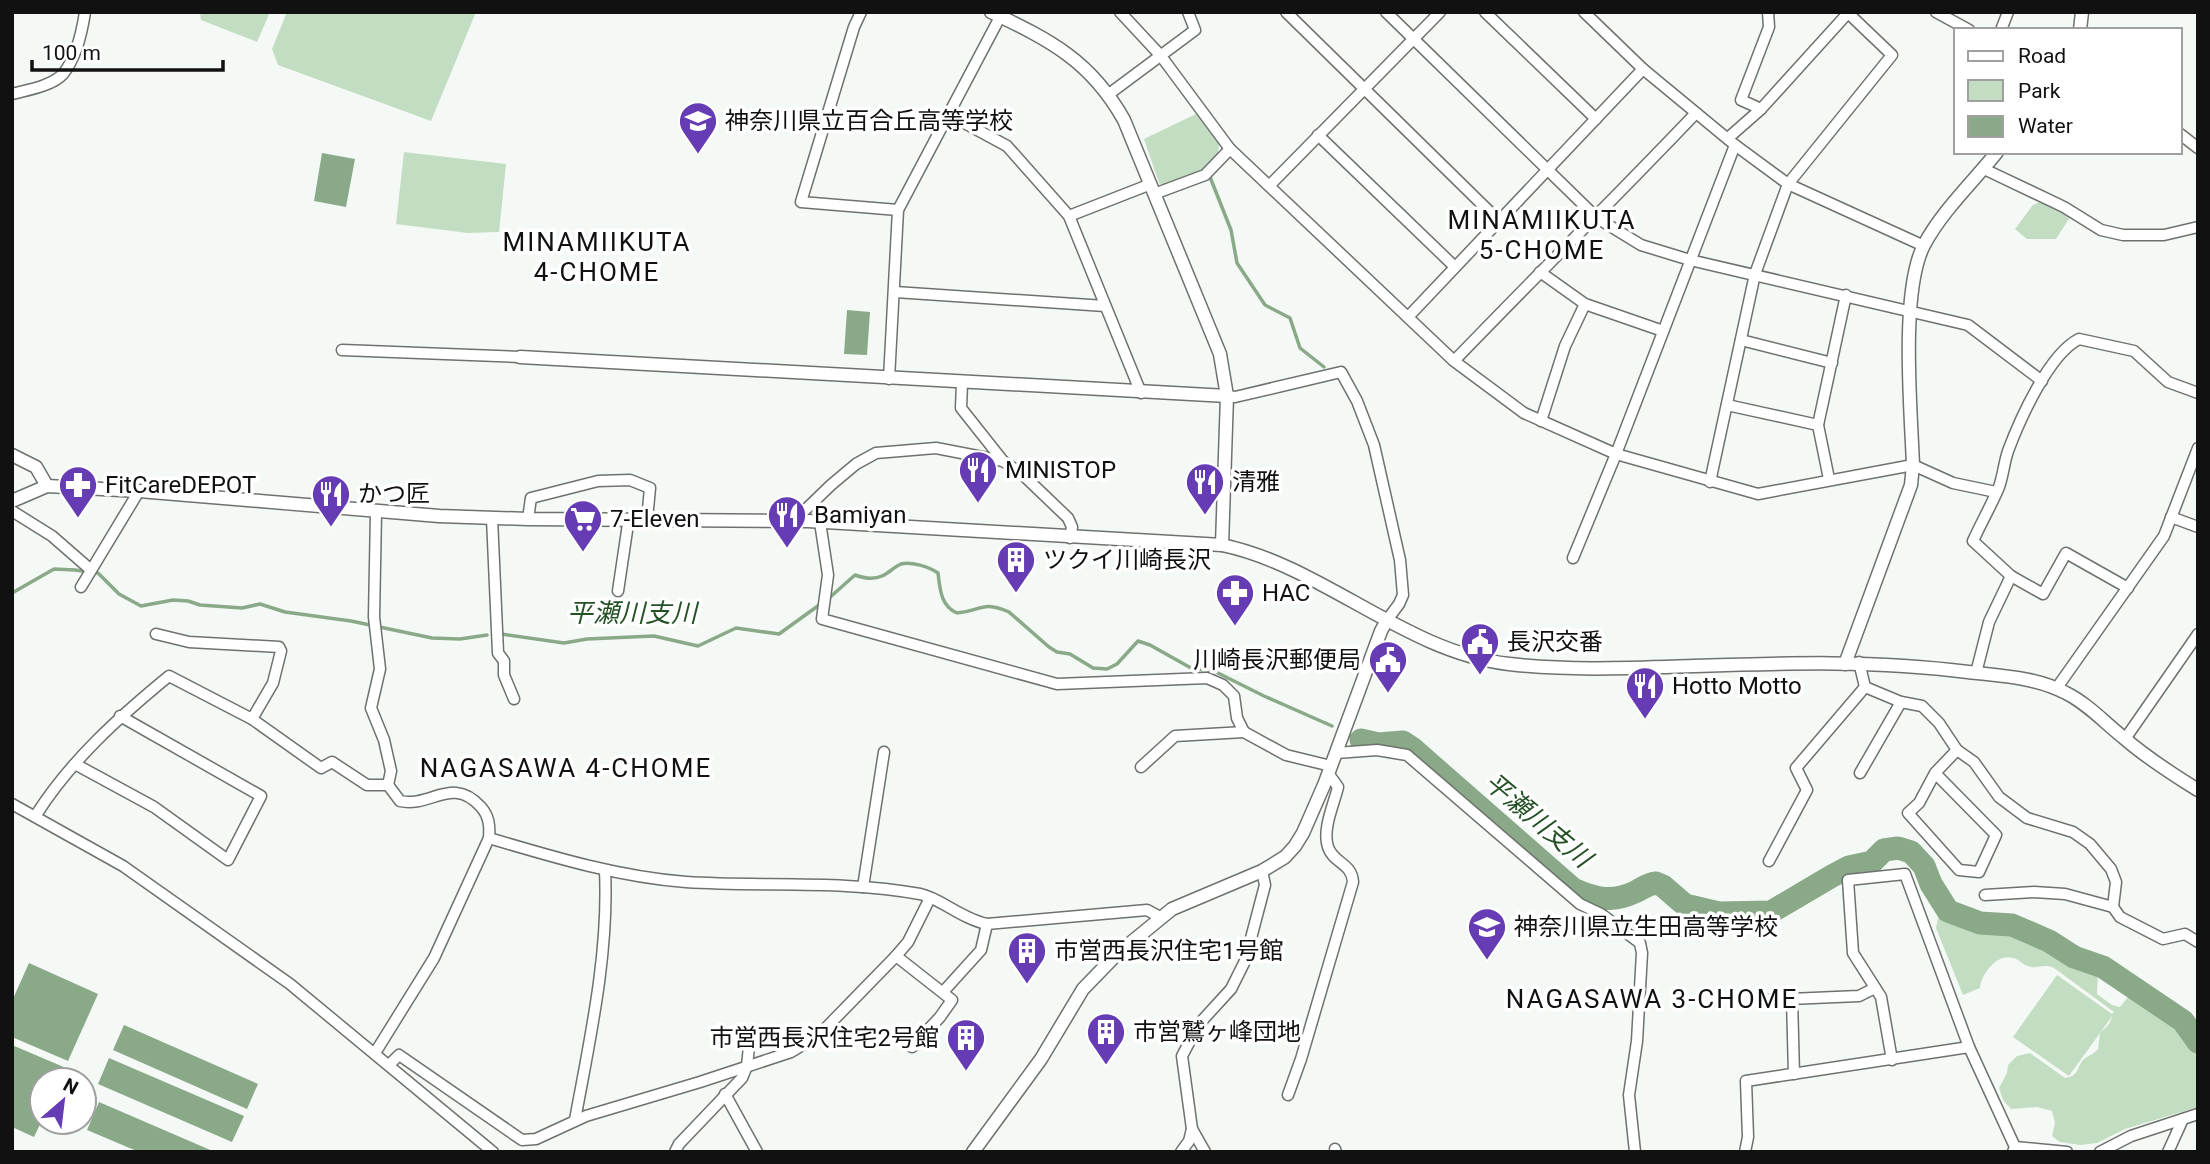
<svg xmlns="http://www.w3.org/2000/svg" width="2210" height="1164" font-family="Roboto,'Noto Sans JP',sans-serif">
	<rect width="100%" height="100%" fill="#f5f9f5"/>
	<g fill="#c2ddc1">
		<path d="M200,12h70l-13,30 -56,-22z"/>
		<path d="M287,12h189l-45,109 -153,-56 -6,-16z"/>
		<path d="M1196,114l23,29 -1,13 -15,14 -39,16 -5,-3 -15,-44z"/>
		<path d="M404,152l102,12 -7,68 -31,1 -72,-9z"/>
		<path d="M2042,201l28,16 -14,22h-29l-12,-10 18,-24z"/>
		<path d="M1954,905l17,10 35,4 24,8 29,17 34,11 5,16 -1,23 15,11 8,2 8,-10 8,-1 42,26 20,5v80l-73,22 -28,14 -17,2 -20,-3 -8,-6 3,-13 -3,-12 -15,-4 -26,2 -8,-9 -4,-12 8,-15 1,-8 9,-9 13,-3 35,25c15,-2 11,-11 19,-19 5,-4 10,-5 14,-10l2,-16 9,-9 4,-9 -44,61 -56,-39 44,-62 55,39 2,-2 -60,-44c-11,-5 -16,2 -26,-2 -5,-1 -9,-7 -15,-8 -16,-5 -32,16 -33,30l-17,7 -27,-67 3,-15z"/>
	</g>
	<g fill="#89a988">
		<path d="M322,153l33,6 -9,48 -32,-6z"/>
		<path d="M847,310l23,2 -3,43 -23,-1z"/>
		<path d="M29,963l69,31 -30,67 -56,-24v-36z"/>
		<path d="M124,1025l134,59 -11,25 -134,-59z"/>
		<path d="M12,1045l54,23 -6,12h-18v40l-8,17 -22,-10z"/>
		<path d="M109,1058l135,58 -12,26 -134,-58z"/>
		<path d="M99,1102l116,50h-76l-52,-22z"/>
	</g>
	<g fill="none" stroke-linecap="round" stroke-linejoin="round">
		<g stroke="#89a988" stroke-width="3.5">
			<path d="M1210,177l21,53 6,33 28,42 25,13 10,30 24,19"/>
			<path d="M12,593l42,-24 21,1 23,3 21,21 22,12 32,-6 15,1 12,4 42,3 18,-4 25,8 66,9 81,17 28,1 27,-4"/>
			<path d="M828,599l27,-24c8,3 18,5 27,1 7,-3 12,-9 19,-12 9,-3 29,3 37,9 2,17 3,33 19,40 24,-2 25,-13 52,-1l40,35 8,5 13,2 23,14 14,1 10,-5 21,-23 12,4 41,23 25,4 48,24 68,30"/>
			<path d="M501,634l63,9 23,-4 67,-3 44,10 38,-18 43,6 43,-31"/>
			<path d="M1348,735l13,5"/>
		</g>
		<path stroke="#89a988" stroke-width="23" d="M1361,740l17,4 25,-2 9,6 161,141c22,10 39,14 62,3 7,-3 12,-8 21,-9l7,3 22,19 34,8 52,-1 61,-36 17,-9 23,-5 12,-12 14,-2 13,4 13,14 7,18 17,27 32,12 32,2 37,16 25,16 29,10 80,54 15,21"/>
		<g stroke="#6e726e" stroke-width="13">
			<g id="minor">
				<path d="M861,12l-7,15 -53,175 97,8"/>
				<path d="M1120,12l41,44 69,93 224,212 70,52 92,41 142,40 155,-29 40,18 43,9"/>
				<path d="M1286,12l213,209"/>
				<path d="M1386,12l211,206 44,27 49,15 278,65 74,56"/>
				<path d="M1485,12l111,107"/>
				<path d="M1584,12l59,57 92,76 53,39 136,62"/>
				<path d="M1936,12l33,18"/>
				<path d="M2001,30l7,-18"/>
				<path d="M12,94c15,-4 40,-8 51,-20 13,-16 19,-42 22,-62"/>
				<path d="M1109,94l86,-64 -7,-18"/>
				<path d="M1761,109l-20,-9 28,-73 -1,-15"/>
				<path d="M948,114l59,32 62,70 72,177"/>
				<path d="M2180,134l18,14"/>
				<path d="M1318,135l137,132"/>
				<path d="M1728,138l33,-29 87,-96"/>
				<path d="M1984,169l80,38 37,23 22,5h41l34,-8"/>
				<path d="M1270,185l170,-173"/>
				<path d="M1154,194l51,-19 25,-26"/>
				<path d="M1069,216l82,-32"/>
				<path d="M1540,272l45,32 78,27"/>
				<path d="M895,292l210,14"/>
				<path d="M1408,317l235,-248"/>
				<path d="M1741,340l91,23"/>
				<path d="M342,350l178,7"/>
				<path d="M1454,361c80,-83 162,-164 242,-248"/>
				<path d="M889,379l9,-169 102,-193"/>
				<path d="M962,383l-1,25 42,53"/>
				<path d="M1227,396l8,1 106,-25 16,29 17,44 26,115 3,35 -4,9 -12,16"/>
				<path d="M1727,405l91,20"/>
				<path d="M1541,421l24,-75 20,-42"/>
				<path d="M1829,479l-11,-54 28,-130"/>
				<path d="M1710,482l45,-208 33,-90 104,-129 -45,-43"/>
				<path d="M12,511l40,25 39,34"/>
				<path d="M374,511l2,2 -2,104 6,52 -9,39 13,32 7,31 -3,14"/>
				<path d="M2171,517l27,10"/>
				<path d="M492,518l6,135 6,8v14l10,24"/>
				<path d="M528,519l3,-21 67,-17 32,-1 20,8 -3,32"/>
				<path d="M800,521l3,-9 28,-27 25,-21 20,-11 60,-5 67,13 19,13 46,44 4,9 -2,11"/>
				<path d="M820,522l8,53 -6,44 235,65 150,-6 16,7 11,11 3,22 7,14 42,23 45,11"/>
				<path d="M1573,558l43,-104 119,-309"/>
				<path d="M2011,576l32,18 23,-41 62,35"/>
				<path d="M81,587l58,-96"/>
				<path d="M618,591l10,-67 -1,-4"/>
				<path d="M156,634l33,8 90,5 2,4 -8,32 -21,36"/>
				<path d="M1976,673l13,-51 22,-46 -38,-35c8,-18 18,-35 26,-54 4,-11 5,-24 9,-36 12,-32 41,-97 71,-112l55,12 34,31 30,11"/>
				<path d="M1865,687l36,15 21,4 17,17 18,27 -22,23 -16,30 -11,10 51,57 20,2 17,-37 -61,-62"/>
				<path d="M2056,689l108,-153 34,-88"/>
				<path d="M2125,739l73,-105"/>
				<path d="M1957,750l17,12 25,35 28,21 46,14 17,12 21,25 5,13 -3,25 7,10 43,22 22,-5 13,8"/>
				<path d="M1336,753l41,-3 30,5 173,149 21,10 39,29 2,10 -5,88 -8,54 6,57"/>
				<path d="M75,764l79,43 74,53 33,-64 -141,-80"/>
				<path d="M1141,767l34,-31 69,-4"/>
				<path d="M1860,773l41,-71"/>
				<path d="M12,804l111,62 167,118 203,168"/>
				<path d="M36,815c35,-55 83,-98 133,-139l83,43 69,49 11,-6 35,23h21l12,16c31,7 52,-26 81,6 8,9 9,19 8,31l-55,120 -59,95"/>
				<path d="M489,838c64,19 130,39 197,44 78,5 157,-2 234,12 20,4 42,25 67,30l160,-14 13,7"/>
				<path d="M1769,861l38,-71 -11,-22 69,-81 -6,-25"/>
				<path d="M863,887l21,-135"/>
				<path d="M1985,895l49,-3 31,2 48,13"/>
				<path d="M896,956l56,44 -12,17 -28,30"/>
				<path d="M943,992l38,-42 6,-26"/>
				<path d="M1792,999l2,75"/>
				<path d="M1765,1000l94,-4 16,-8"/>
				<path d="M1892,1060l-11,-63 -28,-44 -5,-73 57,-6 64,173 46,100 -2,5"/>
				<path d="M389,1065l10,-10 123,85 14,-1 50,-23 114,-34 91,-30 28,-17 77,-79 12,-14 22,-44"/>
				<path d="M725,1094l32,58"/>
				<path d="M1288,1095l13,-36 52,-177c-1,-19 -20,-19 -25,-35 -6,-18 6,-43 10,-60l-10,-14"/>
				<path d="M575,1120c15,-82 34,-166 30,-250"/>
				<path d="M1192,1129l13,23"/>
				<path d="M2015,1147l52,5"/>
				<path d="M1335,1149l1,3"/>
				<path d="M675,1152l4,-8 63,-66 5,-12 3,-29"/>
				<path d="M1181,1152l8,-11 3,-12 -10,-73 17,-32 32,-35 14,-28 20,-76 -3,-14"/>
				<path d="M1745,1152l3,-15 -2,-56 223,-34"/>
				<path d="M2100,1152l31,-16 67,-22"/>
				<path d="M2168,1152l15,-33"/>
			</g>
		</g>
		<g stroke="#6e726e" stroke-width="15">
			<g id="tertiary">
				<path d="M991,12c59,28 100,49 133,108l96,234 7,42 -5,149"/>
				<path d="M2080,30l2,-18"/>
				<path d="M520,357l707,39"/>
				<path d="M12,455l24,12 11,19"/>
				<path d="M12,501l35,-15 92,5 300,25 89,3 280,2 414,24c101,21 183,107 287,119 60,7 124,4 185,2 92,-3 183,-6 274,6 33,4 68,5 98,21 22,11 39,30 58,45 23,20 48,36 74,52"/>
				<path d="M1845,664l66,-179 2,-20c-2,-54 -13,-174 11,-220 18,-34 49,-63 73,-93"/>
				<path d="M973,1152l68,-93 42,-70 34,-35 55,-45 90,-38 23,-14 10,-11 8,-13 21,-48 57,-154 6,-11"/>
			</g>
		</g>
		<use href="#minor" stroke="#fff" stroke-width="10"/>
		<use href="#tertiary" stroke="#fff" stroke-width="12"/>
	</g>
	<defs>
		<g id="school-pin" transform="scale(2.0125)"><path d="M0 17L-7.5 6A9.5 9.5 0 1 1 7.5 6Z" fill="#653cb4" stroke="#fff"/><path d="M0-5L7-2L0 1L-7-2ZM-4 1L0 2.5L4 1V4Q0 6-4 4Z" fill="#fff"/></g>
		<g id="restaurant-pin" transform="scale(2.0125)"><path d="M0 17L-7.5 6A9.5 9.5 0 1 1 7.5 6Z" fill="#653cb4" stroke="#fff"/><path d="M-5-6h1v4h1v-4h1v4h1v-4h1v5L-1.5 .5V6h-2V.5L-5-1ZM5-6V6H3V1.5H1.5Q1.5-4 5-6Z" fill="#fff"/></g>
		<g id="pharmacy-pin" transform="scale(2.0125)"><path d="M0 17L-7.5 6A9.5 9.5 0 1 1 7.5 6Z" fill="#653cb4" stroke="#fff"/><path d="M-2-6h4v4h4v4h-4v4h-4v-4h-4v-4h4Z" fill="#fff"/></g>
		<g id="supermarket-pin" transform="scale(2.0125)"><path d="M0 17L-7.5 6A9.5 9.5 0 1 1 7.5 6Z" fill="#653cb4" stroke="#fff"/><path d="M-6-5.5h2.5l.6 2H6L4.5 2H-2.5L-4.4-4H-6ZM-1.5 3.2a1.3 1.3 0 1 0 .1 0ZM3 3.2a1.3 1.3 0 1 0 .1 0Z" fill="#fff"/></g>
		<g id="building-pin" transform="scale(2.0125)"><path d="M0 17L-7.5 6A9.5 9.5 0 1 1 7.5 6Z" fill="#653cb4" stroke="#fff"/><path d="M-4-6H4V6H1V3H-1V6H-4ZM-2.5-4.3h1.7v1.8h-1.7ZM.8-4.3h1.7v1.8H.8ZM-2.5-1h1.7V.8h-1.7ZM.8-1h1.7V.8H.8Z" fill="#fff"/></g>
		<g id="civic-pin" transform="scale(2.0125)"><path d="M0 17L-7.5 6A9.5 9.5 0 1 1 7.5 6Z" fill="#653cb4" stroke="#fff"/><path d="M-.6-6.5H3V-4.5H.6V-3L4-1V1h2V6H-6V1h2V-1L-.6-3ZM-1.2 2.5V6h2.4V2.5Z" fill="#fff"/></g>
	</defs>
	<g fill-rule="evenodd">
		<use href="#school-pin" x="698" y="121"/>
		<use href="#restaurant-pin" x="978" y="470"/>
		<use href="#restaurant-pin" x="1205" y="482"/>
		<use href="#pharmacy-pin" x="78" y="485"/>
		<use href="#restaurant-pin" x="331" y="494"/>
		<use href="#restaurant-pin" x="787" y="515"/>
		<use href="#supermarket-pin" x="583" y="519"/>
		<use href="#building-pin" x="1016" y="560"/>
		<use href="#pharmacy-pin" x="1235" y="593"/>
		<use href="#civic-pin" x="1480" y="642"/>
		<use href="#civic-pin" x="1388" y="660"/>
		<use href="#restaurant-pin" x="1645" y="686"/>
		<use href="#school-pin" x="1487" y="927"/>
		<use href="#building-pin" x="1027" y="951"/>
		<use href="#building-pin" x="1106" y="1032"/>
		<use href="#building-pin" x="966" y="1038"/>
	</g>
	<g text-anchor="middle" stroke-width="7" stroke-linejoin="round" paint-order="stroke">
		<g font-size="24" fill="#101110" stroke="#fff" text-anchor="start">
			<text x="725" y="129">神奈川県立百合丘高等学校</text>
			<text x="1005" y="478">MINISTOP</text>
			<text x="1232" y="490">清雅</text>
			<text x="105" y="493">FitCareDEPOT</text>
			<text x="358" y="502">かつ匠</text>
			<text x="814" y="523">Bamiyan</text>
			<text x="610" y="527">7-Eleven</text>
			<text x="1043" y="568">ツクイ川崎長沢</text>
			<text x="1262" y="601">HAC</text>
			<text x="1507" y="650">長沢交番</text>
			<text x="1361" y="668" text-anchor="end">川崎長沢郵便局</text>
			<text x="1672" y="694">Hotto Motto</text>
			<text x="1514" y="935">神奈川県立生田高等学校</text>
			<text x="1054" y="959">市営西長沢住宅1号館</text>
			<text x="1133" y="1040">市営鷲ヶ峰団地</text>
			<text x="939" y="1046" text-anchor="end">市営西長沢住宅2号館</text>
		</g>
		<g font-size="26" letter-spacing="2" fill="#101110" stroke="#fff">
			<text x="1542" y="229">MINAMIIKUTA<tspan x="1542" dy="30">5-CHOME</tspan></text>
			<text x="597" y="251">MINAMIIKUTA<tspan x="597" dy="30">4-CHOME</tspan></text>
			<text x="566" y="777">NAGASAWA 4-CHOME</text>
			<text x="1652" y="1008">NAGASAWA 3-CHOME</text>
		</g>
		<g font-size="26" font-style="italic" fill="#245225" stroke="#fff">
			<text x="632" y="622">平瀬川支川</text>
			<text transform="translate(1538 820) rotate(40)" y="9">平瀬川支川</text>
		</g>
	</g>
	<rect width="2210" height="1164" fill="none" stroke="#101110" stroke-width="28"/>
	<rect x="1954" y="28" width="228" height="126" fill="#ffffff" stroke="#9fa09f" stroke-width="2"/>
	<rect x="1968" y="51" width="35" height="10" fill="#ffffff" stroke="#9fa09f" stroke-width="2"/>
	<text x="2018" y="63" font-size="21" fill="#101110">Road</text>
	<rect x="1968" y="80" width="35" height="21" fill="#c2ddc1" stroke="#9fa09f" stroke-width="2"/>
	<text x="2018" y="98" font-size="21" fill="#101110">Park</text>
	<rect x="1968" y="116" width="35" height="21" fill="#89a988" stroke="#9fa09f" stroke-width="2"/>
	<text x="2018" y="133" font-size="21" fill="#101110">Water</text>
	<g transform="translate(63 1101) rotate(28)"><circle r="33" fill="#ffffff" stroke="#9fa09f" stroke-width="2"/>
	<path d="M0-5L12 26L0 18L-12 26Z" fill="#653cb4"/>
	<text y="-10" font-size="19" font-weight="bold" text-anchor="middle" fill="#101110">N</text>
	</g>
	<path d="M32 60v10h191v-10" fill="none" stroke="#101110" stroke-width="3.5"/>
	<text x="42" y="60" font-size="21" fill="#101110" stroke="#ffffff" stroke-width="5" paint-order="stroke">100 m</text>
</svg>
